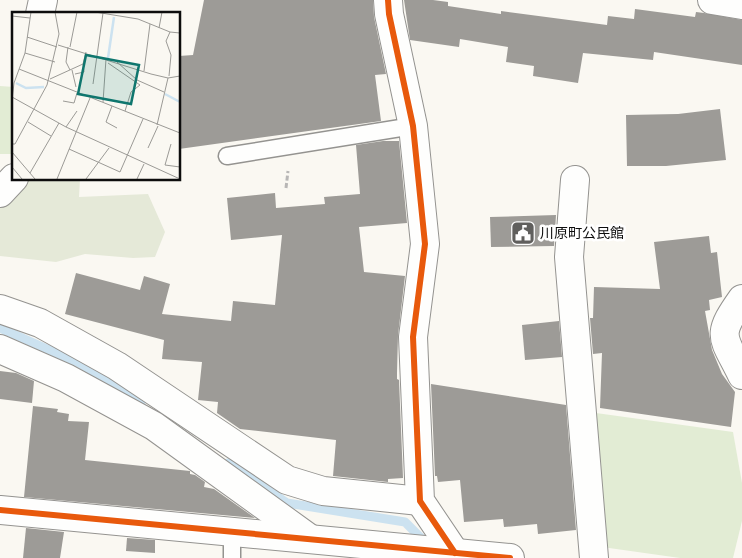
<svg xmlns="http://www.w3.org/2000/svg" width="742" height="558" font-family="Bitter,'Noto Sans JP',serif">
	<rect width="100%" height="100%" fill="#faf8f2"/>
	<g fill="#e2ecd4">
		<path d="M0,86l14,1v67h-14z"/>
		<path d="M596,413l137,19 9,51v38l-9,37h-53l-78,-11z"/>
	</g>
	<path fill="#e5e9d8" d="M21,179h59l-1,18 69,-3 17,38 -10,25 -22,1 -48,-4 -29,8 -56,-6v-52z"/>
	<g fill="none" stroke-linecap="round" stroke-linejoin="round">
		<g stroke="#cce2f0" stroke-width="9">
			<path d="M0,328l81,36 60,40"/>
			<path d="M228,463l59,40 118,19 19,19"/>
		</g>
	</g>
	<g fill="#9d9b97">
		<path d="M204,0h169l1,17 12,57 -11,1 6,46 -202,28v-93l14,-1z"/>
		<path d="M404,0h29l15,2v4l53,8v-3l106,14 1,-9 26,3 1,-10 60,8 1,-5 8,1 38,7v45l-88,-13 -1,8 -70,-7 -5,30 -45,-7 1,-10 -28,-4 2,-15 -48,-8 -1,8 -49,-7z"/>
		<path d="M720,109l6,51 -60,6h-39l-1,-51 52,-1z"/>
		<path d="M383,141h16l8,82 -48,4 5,45 41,4 -7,59 -1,38v6l2,1 4,98 -15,1v3l-55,-6 3,-36 -96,-11 -23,-16 1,-11 -20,-2 4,-38 -40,-3 2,-19 -99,-26 11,-41 64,17 4,-14 26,8 -8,30 69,7 2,-20 42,4 7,-70 -51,5 -4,-42 48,-5 1,15 49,-4 -1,-7 36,-3 -4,-49z"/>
		<path d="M556,215l-2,31 -63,1 -1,-30z"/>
		<path d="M709,236l2,17 6,-1 5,45 -13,3 1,10 -5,1 7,39 10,24 13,18 -4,35 -131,-19 2,-55 -9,1 -3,-36h3l1,-31 66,2 -6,-47z"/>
		<path d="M559,321l3,36 -37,3 -3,-35z"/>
		<path d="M0,371l16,2 18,8 -2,22 -32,-4z"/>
		<path d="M431,384l135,21 10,125 -38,4 -1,-10 -33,3 -1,-8 -39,3 -4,-42 -22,2 -1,-6h-2z"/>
		<path d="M33,406l25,3 -1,3 12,2 -1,7 21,1 -4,38 105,11v3l5,1 10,7 -1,5 10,2 41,29 -231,-21z"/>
		<path d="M26,528l38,4 -4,26h-37z"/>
		<path d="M127,538l28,2v13l-29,-2z"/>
	</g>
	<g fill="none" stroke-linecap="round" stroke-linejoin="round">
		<g stroke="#949390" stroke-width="19">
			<g id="lane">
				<path d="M227,156l186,-30"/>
				<path d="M232,531v27"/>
			</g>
		</g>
		<g stroke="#949390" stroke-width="30">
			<g id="street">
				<path d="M388,0l1,14 24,112 12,118 -12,93 7,164 35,52"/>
				<path d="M712,0l30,5"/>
				<path d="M40,14l3,-14"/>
				<path d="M575,180l-6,77 25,301"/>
				<path d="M0,193l14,-15"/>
				<path d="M742,299c-27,38 -19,37 0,76"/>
				<path d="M0,309l40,14 77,43 170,114 36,11 97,10"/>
				<path d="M0,349l66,29 88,48 155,112"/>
				<path d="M0,510l510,48"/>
			</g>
		</g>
		<path stroke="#b8b7b6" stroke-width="3" stroke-dasharray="5 2.5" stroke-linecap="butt" d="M286,188l2,-17"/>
		<use href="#lane" stroke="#fefefd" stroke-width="16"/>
		<use href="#street" stroke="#fefefd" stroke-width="28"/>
		<g stroke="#fff" stroke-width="9">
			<g id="cycleway">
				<path d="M388,0l1,14 24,112 12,118 -12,93 7,164 35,52"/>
				<path d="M0,510l510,48"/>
			</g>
		</g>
		<use href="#cycleway" stroke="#e8590c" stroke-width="6"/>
	</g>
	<defs>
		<g id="civic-square" transform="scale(1.25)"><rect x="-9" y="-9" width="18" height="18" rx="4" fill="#605f5d" stroke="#fff"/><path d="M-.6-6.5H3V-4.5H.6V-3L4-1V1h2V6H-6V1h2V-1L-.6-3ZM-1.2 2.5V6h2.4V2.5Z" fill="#fff"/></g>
	</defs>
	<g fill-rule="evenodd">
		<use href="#civic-square" x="523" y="233"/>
	</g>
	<g text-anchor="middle" stroke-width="5" stroke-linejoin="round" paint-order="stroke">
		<g font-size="14" fill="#0d0d0d" stroke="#fff" text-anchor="start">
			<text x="540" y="238">川原町公民館</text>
		</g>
	</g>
	<g transform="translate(12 12)">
		<rect width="168" height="168" fill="#faf8f2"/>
		<path fill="none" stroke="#cce2f0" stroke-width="2.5" d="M96,46l6,-41M4,71l10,5 18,-1M153,82l15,8"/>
		<path fill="none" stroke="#9b9a96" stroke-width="1" d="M83,0l43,7 32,13 10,1M0,4l18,2M147,16l3,-16M15,25l30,10M46,33l93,29 17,4 12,-2M56,35l-2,15 4,8M58,35l7,-35M13,41l30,9M105,50l20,18 27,12M96,51l32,22M7,57l161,64M60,58l4,17M132,59l6,-47M63,62l9,-2 -1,-8M157,64l2,-21 -5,-14 4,-9M38,67l33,-15 3,-12M81,72l10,-71M0,85l54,30 114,52M0,88l2,-17 11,-30 6,-41M51,89l11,2 3,-10M91,90l3,-43M100,94l-6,16 11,6M113,99l6,-19 9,-7M16,110l23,14M145,113l11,-47M54,115l11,-16M0,132h3l32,-59 12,-51 -4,-22M159,132l-6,21 15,2M136,136l10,-22M57,137l51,23 23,-53M0,140l23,27M0,155l10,12M18,161l29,-50M45,167l33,-81M74,167l23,-31M125,167l7,-15"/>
		<path fill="#0f766e" fill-opacity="0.15" stroke="#0f766e" stroke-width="2.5" d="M74,43l53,10 -8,39 -53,-10z"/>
		<rect width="168" height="168" fill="none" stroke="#0d0d0d" stroke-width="2.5"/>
	</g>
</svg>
